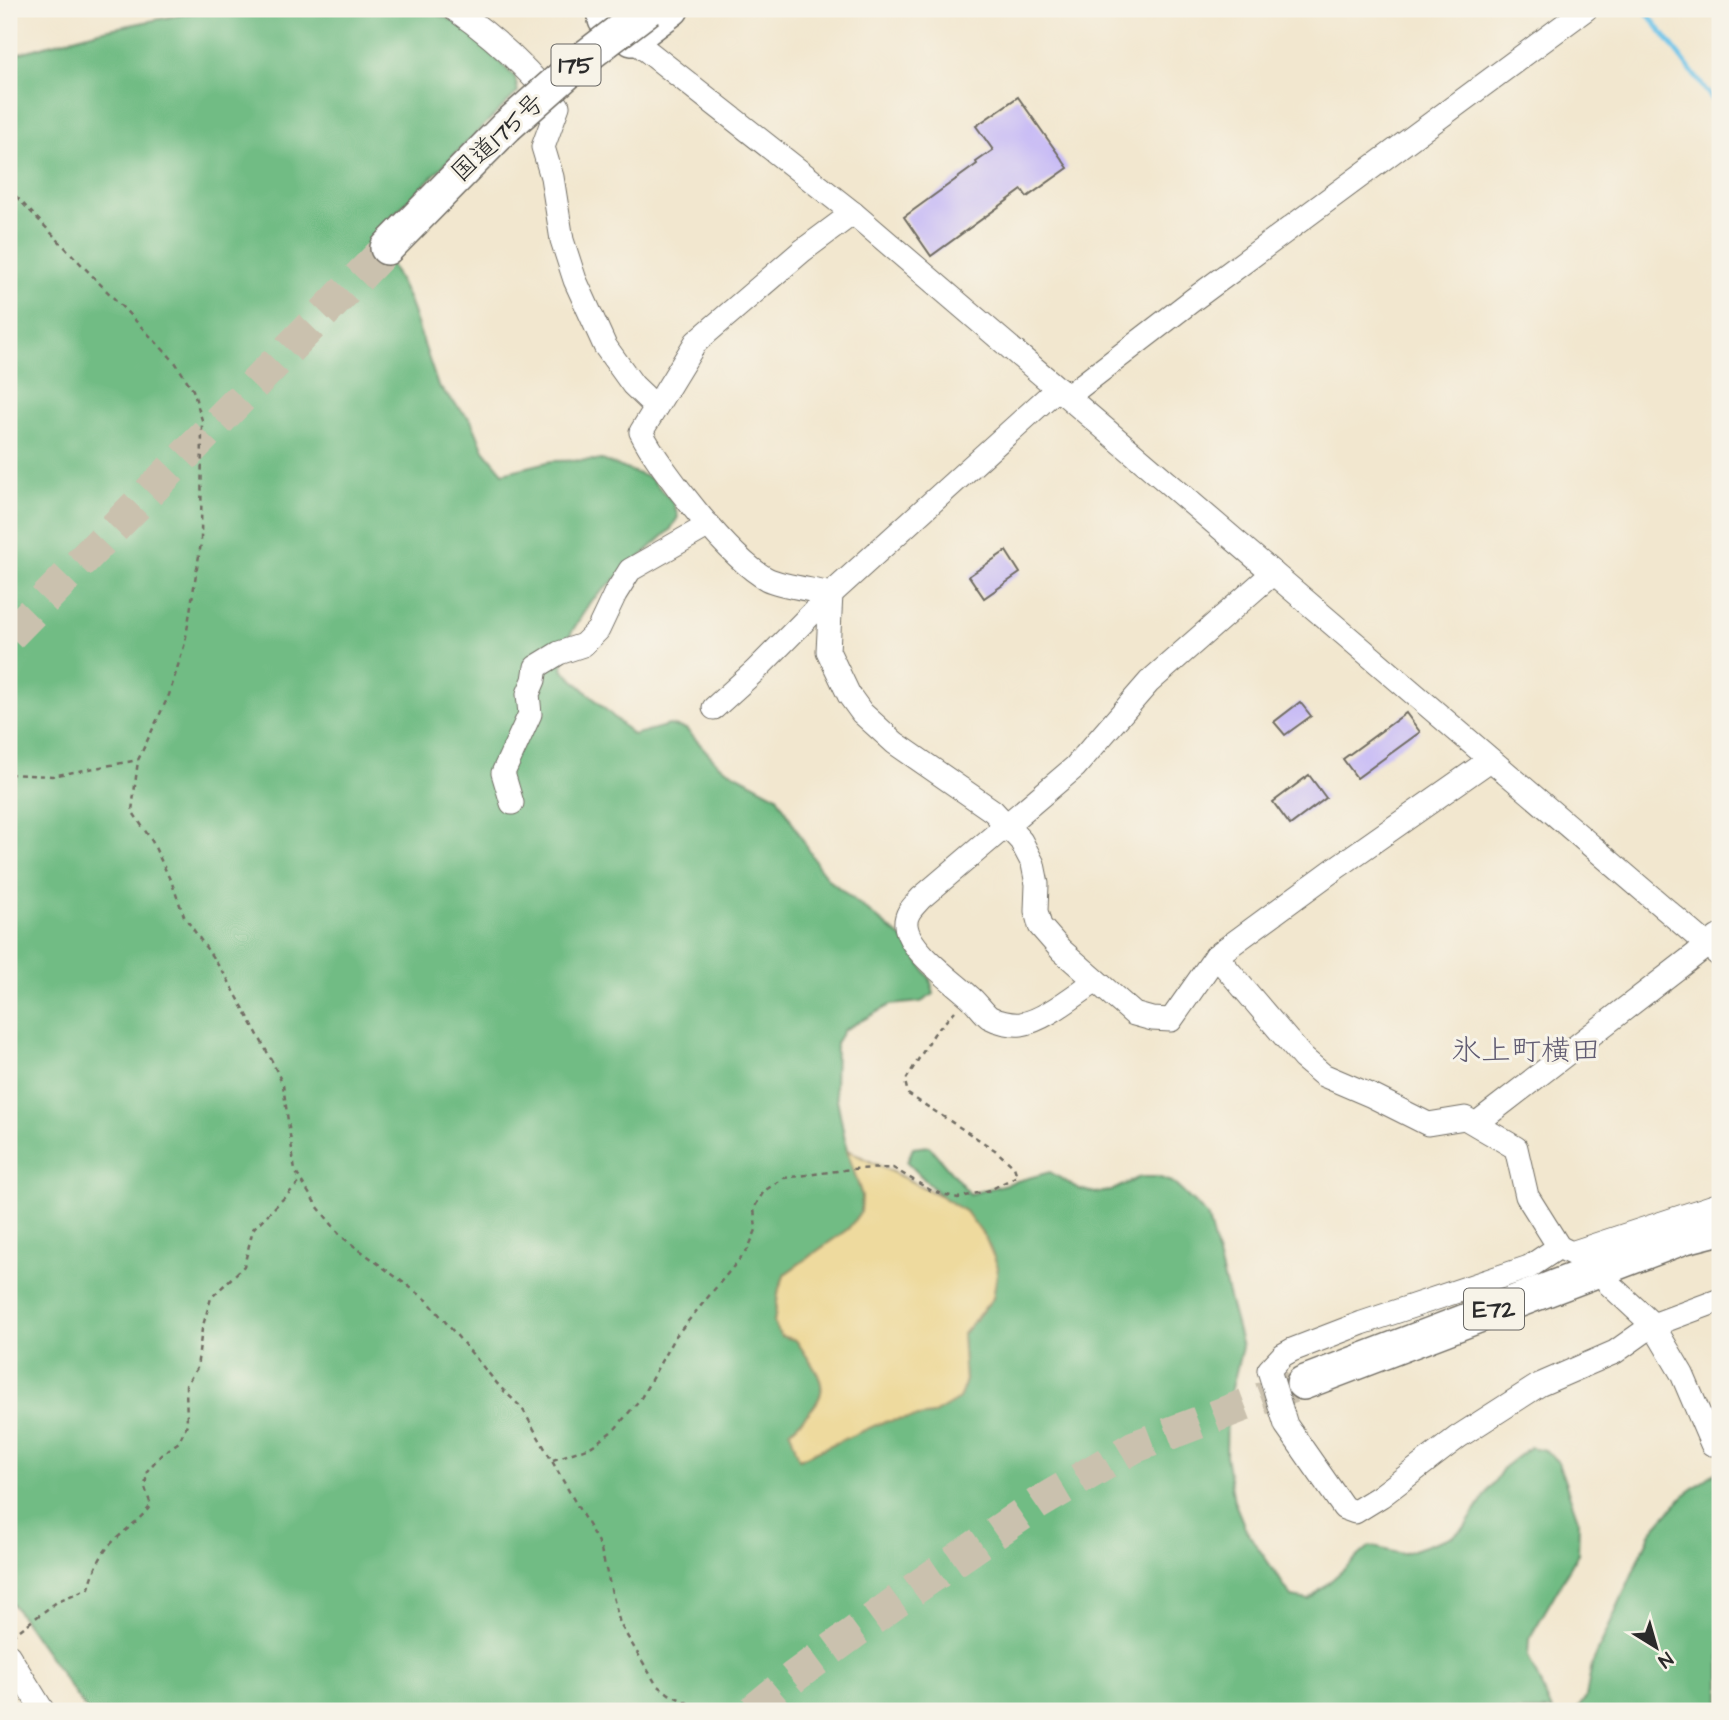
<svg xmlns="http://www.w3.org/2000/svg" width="1729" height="1720" font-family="'Architects Daughter','Klee One',sans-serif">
	<rect width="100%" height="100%" fill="#f7f3e8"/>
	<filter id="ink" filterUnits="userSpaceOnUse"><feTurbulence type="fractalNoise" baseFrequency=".0143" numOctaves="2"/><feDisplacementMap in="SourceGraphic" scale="14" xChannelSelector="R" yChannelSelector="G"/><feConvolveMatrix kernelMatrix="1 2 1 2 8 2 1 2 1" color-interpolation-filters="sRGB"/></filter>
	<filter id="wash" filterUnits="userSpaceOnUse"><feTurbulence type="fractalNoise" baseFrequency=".00686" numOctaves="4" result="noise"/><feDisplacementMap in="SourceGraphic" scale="28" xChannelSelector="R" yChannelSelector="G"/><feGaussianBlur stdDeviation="1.57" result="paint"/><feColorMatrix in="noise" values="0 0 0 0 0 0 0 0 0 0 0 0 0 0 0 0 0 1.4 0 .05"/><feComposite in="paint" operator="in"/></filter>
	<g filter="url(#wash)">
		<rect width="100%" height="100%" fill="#f2e7cf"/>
		<g fill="#71bc84" stroke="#4e7458" stroke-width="2">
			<path d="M200,9h224l35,14 56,54 3,15 -143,141 34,67 29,86 33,34 13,30 19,23 49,-12 50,-1 48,18 23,24 5,15 -8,13 -80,72 -25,41 -3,26 71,66 36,-10 17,4 33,36 58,31 41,70 10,13 76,61 26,39 4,15 -13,8 -31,3 -46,25 -8,13 -1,46 12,61 15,46 -1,16 -13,17 -63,45 -6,15 -5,34 7,13 15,4c31,47 39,50 -6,91l10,28 83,-38 49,-6 27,-17 6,-15 -3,-48 31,-37 -26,-85 -26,-17 -34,-34 6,-14 16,-2 41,48 80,-22 29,17 16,4 16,-2 29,-14h17l15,5 35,33 35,132 -15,62 -1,47 8,45 12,29 46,67 17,3 61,-54 32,8 51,-18 12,-9 39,-60 26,-20 15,3 13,12 21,60 -1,32 -49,85 -1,17 24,55h-1465l-78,-112v-104l5,-12 -3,-15 -2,-1v-1411l90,-25 97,-19z"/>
			<path d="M1720,1469v242h-144l10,-14 6,-33 59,-132 32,-36z"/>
		</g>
		<path fill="#eeda9e" stroke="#8c8264" stroke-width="2" d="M847,1150l94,46 26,17 19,26 12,28 -5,31 -31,37 3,48 -6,16 -27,16 -49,7 -84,37 -9,-28c45,-41 37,-44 6,-91l-15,-4 -7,-13 5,-34 6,-15 63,-45 13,-17 1,-16z"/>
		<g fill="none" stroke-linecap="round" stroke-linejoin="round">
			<path stroke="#6bc3e9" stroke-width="5" d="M1644,9l76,100"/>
		</g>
		<g id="blocks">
			<g fill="#c5b8f6">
				<path d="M1018,97l50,71 -41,29 -5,-7 -91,66 -27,-39 73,-53 -1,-2 17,-12 -17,-24z"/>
				<path d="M1006,551l14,22 -36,25 -15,-22z"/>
				<path d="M1300,702l11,14 -26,19 -11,-13z"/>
				<path d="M1406,713l14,19 -63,46 -14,-19z"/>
				<path d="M1309,775l17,23 -36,27 -17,-23z"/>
			</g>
		</g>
	</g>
	<g filter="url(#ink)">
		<use href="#blocks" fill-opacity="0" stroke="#716d64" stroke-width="2"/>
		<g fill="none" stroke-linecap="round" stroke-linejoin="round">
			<g stroke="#cac1ae" stroke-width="33" stroke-dasharray="33 17" stroke-linecap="butt">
				<path d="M9,636l378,-388"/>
				<path d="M753,1711l42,-35 119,-87 123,-85 97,-57 169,-64"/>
			</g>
			<g stroke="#716d64" stroke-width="25">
				<g id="minor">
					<path d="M454,9c39,27 74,59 104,97l-15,41 9,30 10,63 13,40 30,66 28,39 23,22"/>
					<path d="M632,39l221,174 867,743"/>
					<path d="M1068,396l126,-97 392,-290"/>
					<path d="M831,594l-3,57 21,44 13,18 33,30 98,68 28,30 12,23 4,20 -1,27 4,15 21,24 73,64 18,5 19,1 45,-64 120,-88 154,-108"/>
					<path d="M831,594c-16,-4 -50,-8 -64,-15 -36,-19 -108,-110 -126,-147l55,-90 106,-91 51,-38"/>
					<path d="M714,708l41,-37 76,-77 227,-206"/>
					<path d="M512,803l-9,-30 27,-59 -2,-20 6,-14 2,-13 23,-14 24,-8 15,-15 17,-36 15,-24 79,-45"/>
					<path d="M1216,956l87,102 20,17 49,21 56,28 37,-6 51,30 11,48 32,51 12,6 149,-49"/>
					<path d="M1096,981c-20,13 -52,40 -75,43 -10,1 -23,-2 -32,-7 -7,-6 -12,-14 -19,-20 -17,-16 -62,-47 -64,-72 -1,-12 8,-19 15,-27l154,-131 74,-85 124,-109"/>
					<path d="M1477,1123l241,-186"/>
					<path d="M1559,1247l-30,20 -167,56 -70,27 -9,5 -14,15 17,55 58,83 11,4 26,-16 77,-59 81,-52 76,-33 38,-27 67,-25"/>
					<path d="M1609,1284l44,41 29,49 30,70"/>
					<path d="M9,1656l34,55"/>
				</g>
			</g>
			<g stroke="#716d64" stroke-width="36">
				<g id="highway">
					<path d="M605,20l14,-11"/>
					<path d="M632,39l40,-30"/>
					<path d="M387,248l120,-122"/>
					<path d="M1303,1383l382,-146 35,-9"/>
				</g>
			</g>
			<g stroke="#716d64" stroke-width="2.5" stroke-dasharray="5 5" stroke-linecap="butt">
				<path d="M9,189l166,173 18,28 9,30 -1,123 -16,100 -16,52 -31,65 -6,51 20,30 21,45 11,30 43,62 45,83 11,24 12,86 22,35 25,31 85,63 73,87 22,21 78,138 20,78 36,60 13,10 23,11 111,-1 11,7"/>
				<path d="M9,774l43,2 86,-16"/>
				<path d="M553,1460l39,-14 23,-17 26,-31 33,-60 74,-89 8,-19 -2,-22 10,-17 20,-13 68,-9 41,-1 39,23 26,7 32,-8 27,-14 -3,-9 -19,-17 -87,-56 -3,-13 29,-47 21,-23"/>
				<path d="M12,1636l46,-35 31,-13c4,-14 9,-28 18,-40 13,-15 32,-26 44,-43l-6,-17 2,-17 14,-16 18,-13 8,-18 -1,-39 11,-17 5,-39 9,-31 33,-32 9,-37 48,-48"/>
			</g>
			<use href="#minor" stroke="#fff" stroke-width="23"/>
			<use href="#highway" stroke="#fff" stroke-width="33"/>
			<g stroke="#716d64" stroke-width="36" stroke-linecap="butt">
				<path id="highway-bridge" d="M507,126l77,-68 64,-49"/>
			</g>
			<use href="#highway-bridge" stroke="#fff" stroke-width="33"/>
		</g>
	</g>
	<g text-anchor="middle" stroke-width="6" stroke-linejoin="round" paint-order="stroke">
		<g fill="#f7f3e8" stroke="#686764" stroke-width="2">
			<rect x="551.5" y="44.5" width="49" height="41" rx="5"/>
			<rect x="1464" y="1288.5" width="60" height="41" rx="5"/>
		</g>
		<g font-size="24" font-weight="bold" fill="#2b2b2b">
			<text x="576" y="73">175</text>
			<text x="1494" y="1317">E72</text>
		</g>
		<g font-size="26" fill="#2b2b2b" stroke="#f7f3e8">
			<text transform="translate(497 137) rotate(-43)" y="9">国道175号</text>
		</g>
		<g font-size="30" fill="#615c72" stroke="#f7f3e8">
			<text x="1526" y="1060">氷上町横田</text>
		</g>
	</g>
	<rect width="1729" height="1720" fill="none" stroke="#f7f3e8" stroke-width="35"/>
	<g transform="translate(1656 1647) rotate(143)" stroke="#f7f3e8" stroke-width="5" paint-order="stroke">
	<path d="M0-5L12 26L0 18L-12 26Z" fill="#2b2b2b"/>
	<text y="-10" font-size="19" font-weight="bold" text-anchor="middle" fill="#2b2b2b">N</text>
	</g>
</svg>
